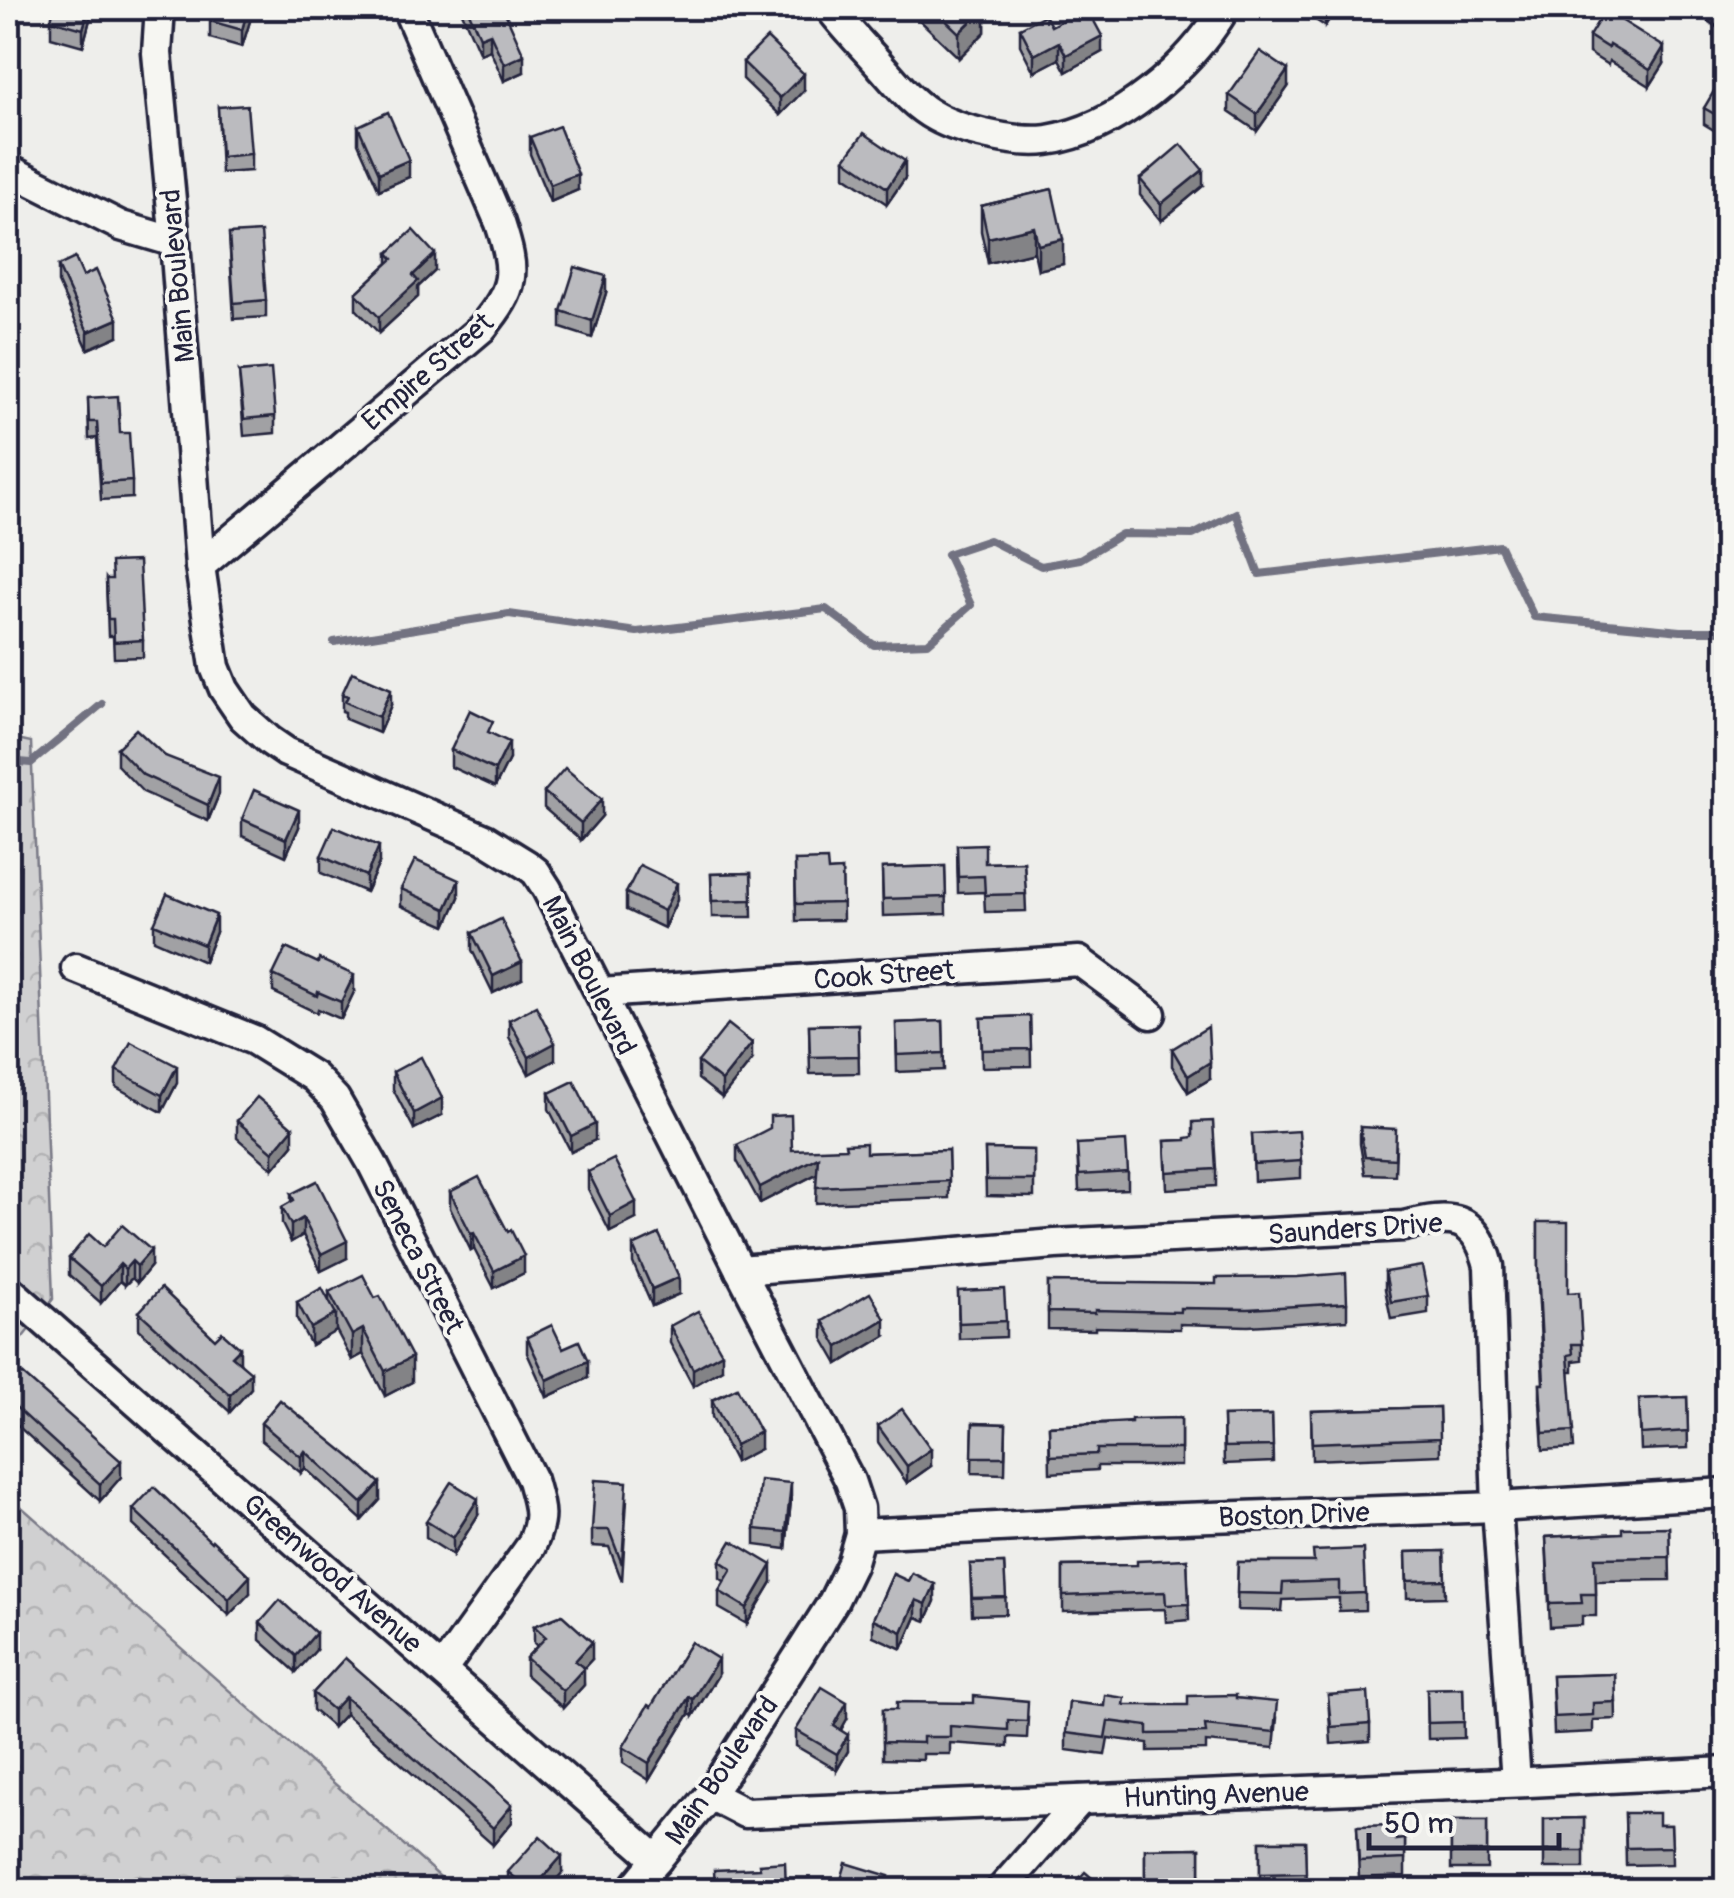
<svg xmlns="http://www.w3.org/2000/svg" width="1734" height="1898" font-family="Pangolin,sans-serif">
	<defs>
		<pattern id="park-crowns" width="20" height="18" patternUnits="userSpaceOnUse" patternTransform="scale(2.5)"><rect width="20" height="18" fill="#d0d0d1"/><path d="M2 6a3 3 0 1 1 6 0M12 15a3 3 0 1 1 6 0" fill="none" stroke="#b2b2b4"/></pattern>
	</defs>
	<rect width="100%" height="100%" fill="#eeeeeb"/>
	<filter id="ink" filterUnits="userSpaceOnUse"><feTurbulence type="fractalNoise" baseFrequency=".01" numOctaves="2"/><feDisplacementMap in="SourceGraphic" scale="20" xChannelSelector="R" yChannelSelector="G"/><feConvolveMatrix kernelMatrix="1 2 1 2 8 2 1 2 1" color-interpolation-filters="sRGB"/></filter>
	<g filter="url(#ink)">
		<g fill="url(#park-crowns)" stroke="#797986" stroke-width="2.5">
			<path d="M8,737l23,5 22,557 -45,57z"/>
			<path d="M8,1495l447,395h-447z"/>
		</g>
		<g fill="none" stroke-linecap="round" stroke-linejoin="round">
			<g stroke="#727281" stroke-width="8">
				<path d="M334,642l175,-28 128,18 189,-23 48,36 54,-2 43,-38 -24,-51 42,-14 52,26 39,-7 42,-25 71,1 43,-22 23,61 241,-28 34,71 147,14h45"/>
				<path d="M8,761l23,2 71,-59"/>
			</g>
			<g stroke="#22223b" stroke-width="35">
				<g id="minor">
					<path d="M160,8l-3,45 18,189 25,324 15,101 9,22 19,28 27,24 16,11 199,87 42,26 9,7 11,17 193,381 110,211 9,27 1,26 -9,31 -18,37 -123,193 -78,95"/>
					<path d="M830,8c15,20 33,38 50,57 17,19 33,40 56,52 25,14 82,27 111,23 71,-10 142,-73 178,-132"/>
					<path d="M1717,8l9,6"/>
					<path d="M8,169l113,57 54,16"/>
					<path d="M200,566l282,-238c34,-41 34,-55 18,-105l-93,-215"/>
					<path d="M76,968l178,72 60,37 21,22 37,64 160,317c8,28 12,38 -1,66l-88,123"/>
					<path d="M600,993l479,-32 72,53"/>
					<path d="M740,1270l315,-26 349,-18c47,-12 72,-12 85,40l8,241 19,275"/>
					<path d="M8,1289l649,571"/>
					<path d="M860,1534l294,-15 343,-12 229,-14"/>
					<path d="M710,1795l35,18 784,-31 197,-10"/>
					<path d="M1001,1890l79,-90"/>
				</g>
			</g>
			<use href="#minor" stroke="#f6f6f2" stroke-width="28"/>
		</g>
		<g fill="#a1a1a4" stroke="#22223b" stroke-width="2.5">
			<path d="M93,8l-10,38 -32,-9v-17z"/>
			<path d="M214,8h40l-12,39 -32,-9v-17z"/>
			<path d="M460,8h43l21,64 -20,9 -14,-31 -10,4z"/>
			<path d="M907,8h78v24l-26,26z"/>
			<path d="M1296,8h40l-11,18z"/>
			<path d="M1051,26l51,26 -36,20 -7,-13 -25,13 -14,-27v-17z"/>
			<path d="M1589,36l75,28 -14,22 -41,-25 -1,4 -19,-12z"/>
			<path d="M743,62l61,28 -24,25 -37,-36z"/>
			<path d="M1726,82v78l-11,-7v-17l2,-4 -13,-8v-16z"/>
			<path d="M1288,87l-31,44 -28,-19v-17z"/>
			<path d="M218,107l33,47v17l-30,2z"/>
			<path d="M358,126l51,51 -30,13 -21,-47z"/>
			<path d="M530,137l48,53 -28,12 -20,-48z"/>
			<path d="M845,159l60,19 -18,26 -42,-28z"/>
			<path d="M1140,179l63,7 -42,35 -21,-26z"/>
			<path d="M1052,189l11,75 -25,6 -4,-18 -46,11 -7,-32v-25z"/>
			<path d="M229,234l37,66v17l-32,2z"/>
			<path d="M388,253l47,18 -17,16v10l-39,36 -23,-24v-16l32,-30z"/>
			<path d="M58,266l25,10 35,60 -30,13 -30,-66z"/>
			<path d="M606,293l-14,45 -31,-10v-17z"/>
			<path d="M239,372l36,44v17l-31,3z"/>
			<path d="M88,398l44,83v17l-31,2 -4,-62 -8,1z"/>
			<path d="M106,579l37,61v17l-29,1 -1,-22h-5z"/>
			<path d="M342,694l49,11 -12,28 -34,-14v-7l-3,-1z"/>
			<path d="M493,735l16,24 -14,28 -44,-20v-17z"/>
			<path d="M117,748l48,8 54,38 -11,27 -65,-29 -26,-27z"/>
			<path d="M544,792l58,24 -21,24 -37,-32z"/>
			<path d="M242,819l57,8 -13,29 -44,-20z"/>
			<path d="M957,845l28,18 39,-1 2,49 -41,1 -1,-20 -26,1z"/>
			<path d="M321,856l58,7 -13,29 -45,-19z"/>
			<path d="M795,861l33,10 14,-1 1,50 -47,1z"/>
			<path d="M945,866l1,48 -63,2 -1,-48z"/>
			<path d="M751,873l1,44h-40l-1,-43z"/>
			<path d="M401,889l58,8 -13,29 -45,-20z"/>
			<path d="M626,893l51,7 -13,28 -38,-18z"/>
			<path d="M154,924l62,8 -12,30 -50,-22z"/>
			<path d="M472,933l50,46 -29,14 -21,-43z"/>
			<path d="M273,975l81,17 -13,27 -23,-10 -1,4 -44,-21z"/>
			<path d="M1030,1016l1,50 -49,1 -1,-49z"/>
			<path d="M509,1020l46,40 -26,14 -20,-37z"/>
			<path d="M943,1021l1,49 -47,2 -1,-49z"/>
			<path d="M858,1024l1,49 -49,1 -1,-49z"/>
			<path d="M1172,1049l38,30 -22,13 -16,-26z"/>
			<path d="M752,1060l-30,38 -24,-19v-17z"/>
			<path d="M116,1070l61,13 -15,29 -46,-25z"/>
			<path d="M393,1072l49,43 -28,14 -21,-40z"/>
			<path d="M549,1093l46,47 -24,12 -22,-43z"/>
			<path d="M237,1121l56,24 -20,24 -36,-31z"/>
			<path d="M1360,1127l36,19 -1,29 -30,-1 -5,-30z"/>
			<path d="M1252,1134l49,27v17l-47,3z"/>
			<path d="M1193,1137l23,32v17l-49,3 -2,-48 21,-1z"/>
			<path d="M1077,1144l51,28v17l-49,2z"/>
			<path d="M737,1145l55,5 74,3 82,-3 1,48 -133,5 1,-29 -57,29 -23,-42z"/>
			<path d="M985,1149l49,1v47l-48,-1z"/>
			<path d="M588,1172l48,47 -26,13 -22,-43z"/>
			<path d="M450,1192l58,40 16,41 -30,15 -20,-39 -3,2 -21,-43z"/>
			<path d="M291,1194l56,64 -26,13 -18,-36 -12,7 -9,-18v-17l9,-5z"/>
			<path d="M1538,1222l30,71 14,51v16l-9,1v10h-4l5,77 -31,2 -3,-49v-17h3l-5,-99z"/>
			<path d="M633,1246l46,48 -27,12 -19,-43z"/>
			<path d="M103,1247l48,19 -14,17 -5,-5 -7,7 -5,-4 -19,22 -32,-28v-17z"/>
			<path d="M1385,1272l43,24v17l-37,6 -6,-30z"/>
			<path d="M1048,1282l299,21v17l-99,6 -68,-2v5l-85,-2v3l-47,-1z"/>
			<path d="M958,1291l48,30v16l-47,2z"/>
			<path d="M329,1292l83,90 -27,14 -22,-42 -11,6 -16,-30 -25,15 -14,-26v-17h32z"/>
			<path d="M139,1312l76,27 25,23 11,26 -21,24 -91,-83z"/>
			<path d="M823,1321l62,15 -47,28 -15,-26z"/>
			<path d="M670,1326l52,43 -29,17 -23,-43z"/>
			<path d="M527,1337l36,11 25,30 -41,19 -20,-44z"/>
			<path d="M8,1384l113,93 -21,24 -92,-84z"/>
			<path d="M1687,1397l1,51 -47,2 -2,-51z"/>
			<path d="M280,1400l100,100 -18,20 -57,-52 -4,5 -40,-33v-17z"/>
			<path d="M712,1400l48,49 -25,13 -23,-45z"/>
			<path d="M1439,1407l1,48 -128,5 -1,-49z"/>
			<path d="M1272,1415l1,47 -49,2 -1,-48z"/>
			<path d="M1181,1418v48h-84v4l-47,3 -1,-47z"/>
			<path d="M973,1423l33,1 -1,50 -33,-1z"/>
			<path d="M878,1426l53,40 -24,17 -29,-41z"/>
			<path d="M627,1499l-5,82 -13,-34 -17,-1v-16z"/>
			<path d="M791,1500l-5,49 -31,-4v-16z"/>
			<path d="M133,1509l78,33 39,51 -21,22 -96,-90z"/>
			<path d="M478,1515l-25,40 -27,-17v-17z"/>
			<path d="M1669,1527l1,53 -74,1v35h-14v9l-32,2 -4,-90 76,-4z"/>
			<path d="M1726,1532v47l-10,1 -4,-47z"/>
			<path d="M1444,1551l1,46 -38,1 -1,-46z"/>
			<path d="M1187,1559l2,61 -23,2 -1,-13 -102,3v-46l74,-1z"/>
			<path d="M720,1561l52,21 -25,42 -28,-16v-17l6,-9 -5,-4z"/>
			<path d="M1238,1562h75l52,31v17l-26,1v-13l-56,2 -1,11 -45,-1z"/>
			<path d="M1004,1563l2,51 -34,1 -2,-51z"/>
			<path d="M893,1574l42,27 -9,20 -10,-4 -14,32 -29,-13v-17z"/>
			<path d="M260,1623l56,27 -20,22 -36,-32z"/>
			<path d="M534,1626l58,33 -9,9 1,17 -21,23 -37,-33v-17l11,-12 -3,-3z"/>
			<path d="M345,1658l167,164 -19,23 -148,-131 -12,13 -20,-17v-17z"/>
			<path d="M1615,1674l1,45 -23,1v12l-39,2 -2,-58z"/>
			<path d="M718,1675l-25,41 -4,-2 -40,66 -26,-17v-16l28,-40z"/>
			<path d="M1714,1676h12v40l-12,-1z"/>
			<path d="M1463,1688l1,50 -36,1 -1,-50z"/>
			<path d="M1328,1695l42,29v17l-39,3z"/>
			<path d="M1236,1698l41,20 -3,30 -68,-6v8l-58,1v-8l-40,-5 -3,17 -39,-5v-17l38,-27 84,-1z"/>
			<path d="M883,1709l145,8 -1,21 -19,-1v10l-58,-4v11h-27v6l-40,-1z"/>
			<path d="M847,1719l-6,11 7,21 -11,19 -41,-24v-16z"/>
			<path d="M1625,1813l34,12h12l1,39 -46,1z"/>
			<path d="M1584,1818v50h-40v-49z"/>
			<rect x="1451" y="1821" width="36" height="48"/>
			<path d="M1726,1822v38h-6l-1,-37z"/>
			<path d="M1357,1826l39,14 9,-1v37l-46,2z"/>
			<path d="M1260,1841h45l1,49h-46z"/>
			<path d="M1200,1848v42h-55v-41z"/>
			<path d="M508,1872l54,1 -15,17h-37l-2,-1z"/>
		</g>
		<g fill="#838386" stroke="#22223b" stroke-width="2.5">
			<path d="M89,8h4l-10,38v-17z"/>
			<path d="M248,8h6l-12,39v-17z"/>
			<path d="M985,8v24l-26,26v-25z"/>
			<path d="M1326,8h10l-11,18v-17z"/>
			<path d="M490,33v17l-10,4v-17z"/>
			<path d="M1102,36v16l-36,20v-17z"/>
			<path d="M1059,42v17l-25,13v-17z"/>
			<path d="M1664,47v17l-14,22v-16z"/>
			<path d="M524,55v17l-20,9v-17z"/>
			<path d="M18,67v17l-10,20v-17z"/>
			<path d="M1288,70v17l-31,44v-17z"/>
			<path d="M804,74v16l-24,25v-17z"/>
			<path d="M409,160v17l-30,13v-17z"/>
			<path d="M905,161v17l-18,26v-16z"/>
			<path d="M1203,170v16l-42,35v-17z"/>
			<path d="M578,174v16l-28,12v-17z"/>
			<path d="M1034,227v25l-46,11v-25z"/>
			<path d="M1063,239v25l-25,6v-25z"/>
			<path d="M435,254v17l-17,16v10l-39,36v-16l34,-42z"/>
			<path d="M606,276v17l-14,45v-17z"/>
			<path d="M118,319v17l-30,13v-17z"/>
			<path d="M391,689v16l-12,28v-16z"/>
			<path d="M509,742v17l-14,28v-17z"/>
			<path d="M219,777v17l-11,27v-16z"/>
			<path d="M602,799v17l-21,24v-17z"/>
			<path d="M299,810v17l-13,29v-17z"/>
			<path d="M379,846v17l-13,29v-16z"/>
			<path d="M459,880v17l-13,29v-17z"/>
			<path d="M677,883v17l-13,28v-17z"/>
			<path d="M216,915v17l-12,30v-17z"/>
			<path d="M522,962v17l-29,14v-17z"/>
			<path d="M354,975v17l-13,27v-17z"/>
			<path d="M555,1043v17l-26,14v-17z"/>
			<path d="M752,1043v17l-30,38v-17z"/>
			<path d="M1210,1062v17l-22,13v-16z"/>
			<path d="M177,1066v17l-15,29v-17z"/>
			<path d="M442,1098v17l-28,14v-16z"/>
			<path d="M595,1124v16l-24,12v-16z"/>
			<path d="M293,1128v17l-20,24v-17z"/>
			<path d="M818,1157v16l-58,30v-16z"/>
			<path d="M636,1202v17l-26,13v-16z"/>
			<path d="M303,1218v17l-12,7v-17z"/>
			<path d="M474,1233v16l-3,2v-17z"/>
			<path d="M347,1241v17l-26,13v-17z"/>
			<path d="M151,1250v16l-14,17v-17z"/>
			<path d="M524,1256v17l-30,15v-17z"/>
			<path d="M132,1261v17l-7,7v-16z"/>
			<path d="M120,1264v17l-19,22v-17z"/>
			<path d="M679,1277v17l-27,12v-17z"/>
			<path d="M336,1314v17l-25,14v-17z"/>
			<path d="M885,1319v17l-47,28v-17z"/>
			<path d="M363,1329v25l-11,6v-25z"/>
			<path d="M240,1348v16l-8,-8z"/>
			<path d="M722,1353v16l-29,17v-17z"/>
			<path d="M412,1357v25l-27,14v-25z"/>
			<path d="M588,1361v17l-41,19v-17z"/>
			<path d="M251,1372v16l-21,24v-17z"/>
			<path d="M760,1432v17l-25,13v-17z"/>
			<path d="M931,1449v17l-24,17v-17z"/>
			<path d="M305,1451v17l-4,5v-16z"/>
			<path d="M121,1461v16l-21,24v-17z"/>
			<path d="M380,1483v17l-18,20v-17z"/>
			<path d="M791,1483v17l-5,49v-17z"/>
			<path d="M478,1499v16l-25,40v-17z"/>
			<path d="M772,1565v17l-25,42v-16z"/>
			<path d="M250,1576v17l-21,22v-16z"/>
			<path d="M935,1584v17l-9,20v-17z"/>
			<path d="M916,1600v17l-14,32v-17z"/>
			<path d="M316,1633v17l-20,22v-16z"/>
			<path d="M592,1642v17l-17,19v-17z"/>
			<path d="M718,1659v16l-25,41v-17z"/>
			<path d="M584,1668v17l-21,23v-17z"/>
			<path d="M345,1697v17l-12,13v-17z"/>
			<path d="M689,1697v17l-40,66v-17z"/>
			<path d="M847,1702v17l-13,23v-16z"/>
			<path d="M848,1735v16l-11,19v-16z"/>
			<path d="M512,1805v17l-19,23v-17z"/>
			<path d="M562,1856v17l-15,17h-15z"/>
		</g>
		<g fill="#bbbbbf" stroke="#22223b" stroke-width="2.5">
			<path d="M54,8h35l-6,21 -32,-9z"/>
			<path d="M214,8h34l-6,22 -32,-9z"/>
			<path d="M467,8h36l21,47 -20,9 -14,-31 -10,4z"/>
			<path d="M933,8h51l-25,25z"/>
			<path d="M1087,8l15,28 -36,19 -7,-13 -25,13 -14,-27 25,-13 6,11z"/>
			<path d="M1605,10l59,37 -14,23 -41,-25 -1,3 -19,-12z"/>
			<path d="M767,38l37,36 -24,24 -37,-36z"/>
			<path d="M1260,51l28,19 -31,44 -28,-19z"/>
			<path d="M8,61l10,6 -10,20z"/>
			<path d="M1721,79l5,3v61l-11,-7 10,-16 -21,-12z"/>
			<path d="M247,105l4,49 -30,3 -3,-50z"/>
			<path d="M388,112l21,48 -30,13 -21,-47z"/>
			<path d="M559,126l19,48 -28,11 -20,-48z"/>
			<path d="M864,133l41,28 -18,27 -42,-29z"/>
			<path d="M1181,144l22,26 -42,34 -21,-25z"/>
			<path d="M1052,189l11,50 -25,6 -4,-18 -46,11 -7,-32z"/>
			<path d="M413,230l22,24 -22,21 5,6 -39,36 -23,-24 37,-34 -5,-6z"/>
			<path d="M261,232l5,68 -32,3 -5,-69z"/>
			<path d="M75,258l8,18 13,-6 22,49 -30,13 -30,-66z"/>
			<path d="M575,267l31,9 -14,45 -31,-10z"/>
			<path d="M271,369l4,47 -31,3 -5,-47z"/>
			<path d="M118,396l2,37h9l3,48 -31,2 -4,-61h-8l-1,-24z"/>
			<path d="M139,561l4,79 -29,2 -1,-23h-5l-2,-40h6l-1,-17z"/>
			<path d="M352,672l39,17 -12,28 -34,-15 3,-6 -6,-2z"/>
			<path d="M470,710l23,11 -5,11 21,10 -14,28 -44,-20z"/>
			<path d="M136,729l29,27 54,21 -11,28 -65,-30 -26,-27z"/>
			<path d="M565,768l37,31 -21,24 -37,-31z"/>
			<path d="M254,790l45,20 -13,29 -44,-20z"/>
			<path d="M334,827l45,19 -13,30 -45,-20z"/>
			<path d="M985,844v19l39,-1 2,32 -41,1 -1,-19 -26,1 -1,-32z"/>
			<path d="M415,860l44,20 -13,29 -45,-20z"/>
			<path d="M827,860l1,11 14,-1 1,33 -47,1 -1,-43z"/>
			<path d="M640,865l37,18 -13,28 -38,-18z"/>
			<path d="M945,866l1,31 -63,2 -1,-31z"/>
			<path d="M751,873l1,27 -40,1 -1,-27z"/>
			<path d="M167,894l49,21 -12,30 -50,-21z"/>
			<path d="M501,919l21,43 -29,14 -21,-43z"/>
			<path d="M286,948l32,15 1,-4 35,16 -13,27 -23,-10 -1,4 -44,-21z"/>
			<path d="M536,1006l19,37 -26,14 -20,-37z"/>
			<path d="M1030,1016l1,33 -49,1 -1,-32z"/>
			<path d="M943,1021l1,32 -47,2 -1,-32z"/>
			<path d="M728,1024l24,19 -30,38 -24,-19z"/>
			<path d="M858,1024l1,32 -49,1 -1,-32z"/>
			<path d="M1208,1027l2,35 -22,14 -16,-27z"/>
			<path d="M131,1042l46,24 -15,29 -46,-25z"/>
			<path d="M421,1057l21,41 -28,15 -21,-41z"/>
			<path d="M574,1081l21,43 -24,12 -22,-43z"/>
			<path d="M257,1097l36,31 -20,24 -36,-31z"/>
			<path d="M791,1115l1,35 54,-2 -1,-4 21,-1v10l82,-3 1,31 -133,6 2,-30 -58,30 -23,-42 33,-17v-12z"/>
			<path d="M1213,1121l3,48 -49,3 -2,-31 21,-1v-2l7,-1v-15z"/>
			<path d="M1360,1127l36,2 -1,30 -30,-2z"/>
			<path d="M1299,1131l2,30 -47,3 -2,-30z"/>
			<path d="M1126,1141l2,31 -49,3 -2,-31z"/>
			<path d="M985,1149l49,1v30h-48z"/>
			<path d="M614,1159l22,43 -26,14 -22,-44z"/>
			<path d="M479,1177l29,55 3,-2 13,26 -30,15 -20,-38 -3,1 -21,-42z"/>
			<path d="M317,1181l30,60 -26,13 -18,-36 -12,7 -9,-18 12,-7 -3,-6z"/>
			<path d="M1538,1222h30v71l11,-1 3,52h-10l1,10 -5,1 6,76 -31,2 -3,-49h4l-6,-116z"/>
			<path d="M122,1225l29,25 -14,16 -5,-5 -7,8 -5,-5 -19,22 -32,-28 20,-24 14,13z"/>
			<path d="M659,1234l20,43 -27,12 -19,-43z"/>
			<path d="M1422,1266l6,30 -37,6 -6,-30z"/>
			<path d="M1346,1273l1,30 -99,6 -68,-1v4l-85,-2v3l-47,-1v-30l168,2v-6l81,-1z"/>
			<path d="M363,1275l12,23 5,-2 32,61 -27,14 -22,-42 -11,6 -23,-43z"/>
			<path d="M161,1288l54,51 7,-7 18,16 -8,8 19,16 -21,23 -91,-83z"/>
			<path d="M322,1288l14,26 -25,14 -14,-26z"/>
			<path d="M1004,1289l2,32 -47,2 -1,-32z"/>
			<path d="M870,1293l15,26 -47,28 -15,-26z"/>
			<path d="M698,1311l24,42 -29,16 -23,-43z"/>
			<path d="M552,1325l11,23 16,-7 9,20 -41,19 -20,-43z"/>
			<path d="M19,1371l102,90 -21,23 -92,-84v-16z"/>
			<path d="M737,1388l23,44 -25,13 -23,-45z"/>
			<path d="M1687,1397l1,34 -47,3 -2,-35z"/>
			<path d="M280,1400l73,59 27,24 -18,20 -57,-52 -4,6 -40,-34z"/>
			<path d="M1439,1407l1,31 -128,5 -1,-32z"/>
			<path d="M902,1409l29,40 -24,17 -29,-40z"/>
			<path d="M1272,1415l1,31 -49,1 -1,-31z"/>
			<path d="M1181,1418v31h-84v5l-47,2 -1,-30 82,-4v-3z"/>
			<path d="M973,1423l33,1 -1,33h-33z"/>
			<path d="M595,1480l32,2 -5,82 -13,-34h-17z"/>
			<path d="M760,1480l31,3 -5,49 -31,-3z"/>
			<path d="M451,1482l27,17 -25,39 -27,-17z"/>
			<path d="M154,1487l57,55 1,-2 38,36 -21,23 -96,-90z"/>
			<path d="M1669,1527l1,30 -75,1 1,36h-15l1,9 -32,1 -4,-67 76,-4v-5z"/>
			<path d="M1726,1532v30l-10,1 -4,-30z"/>
			<path d="M732,1541l40,24 -25,43 -28,-17 13,-22 -12,-8z"/>
			<path d="M1363,1549l2,44 -26,1v-13l-56,2 -1,11 -45,-1 1,-31h76l-1,-11z"/>
			<path d="M1444,1551l1,29 -38,1 -1,-29z"/>
			<path d="M1187,1559l2,45 -23,1 -1,-13 -102,4v-30l74,-1v-4z"/>
			<path d="M1004,1563l2,34 -34,1 -2,-34z"/>
			<path d="M912,1573l23,11 -9,20 -10,-4 -14,32 -29,-13 20,-45 15,7z"/>
			<path d="M280,1600l36,33 -20,23 -36,-33z"/>
			<path d="M562,1615l30,27 -17,19 9,7 -21,23 -37,-33 20,-21 -12,-11z"/>
			<path d="M691,1642l27,17 -25,40 -4,-2 -40,66 -26,-16 25,-42 3,2z"/>
			<path d="M345,1658l167,147 -19,23 -148,-131 -12,13 -20,-17z"/>
			<path d="M1615,1674l1,28 -23,1v12l-39,2 -2,-41z"/>
			<rect x="1714" y="1676" width="12" height="23"/>
			<path d="M822,1687l25,15 -13,24 14,9 -11,19 -41,-24z"/>
			<path d="M1463,1688l1,34 -36,1 -1,-34z"/>
			<path d="M1368,1692l2,32 -39,3 -3,-32z"/>
			<path d="M1105,1695l20,3 -1,7h64v-9l48,-1v3l41,4 -3,30 -69,-7 1,8 -58,1v-8l-40,-5 -3,17 -39,-5 3,-31 35,4z"/>
			<path d="M974,1696l54,5 -1,20 -19,-1v10l-58,-4v11h-27v6l-40,-1v-33h14v-7l77,1z"/>
			<path d="M1625,1813h34v12h12l1,22 -46,1z"/>
			<path d="M1584,1818v33h-40v-32z"/>
			<rect x="1451" y="1821" width="36" height="31"/>
			<path d="M1726,1822v21h-6l-1,-20z"/>
			<path d="M1395,1825l1,15 9,-1v20l-46,2 -2,-35z"/>
			<path d="M540,1836l22,20 -30,34h-2l-22,-18z"/>
			<path d="M1260,1841h45l1,32 -46,1z"/>
			<path d="M1200,1848v31l-55,1v-31z"/>
			<path d="M785,1862l1,28h-71l-1,-20 46,-2 -1,-4z"/>
			<path d="M846,1863l43,13 -5,14h-46z"/>
			<path d="M1085,1872l21,18h-37z"/>
		</g>
	</g>
	<g text-anchor="middle" stroke-width="8" stroke-linejoin="round" paint-order="stroke">
		<g font-size="28" fill="#22223b" stroke="#f6f6f2">
			<text transform="translate(177 276) rotate(-95)" y="10">Main Boulevard</text>
			<text transform="translate(427 371) rotate(-41)" y="10">Empire Street</text>
			<text transform="translate(884 974) rotate(-4)" y="10">Cook Street</text>
			<text transform="translate(590 975) rotate(63)" y="10">Main Boulevard</text>
			<text transform="translate(1355 1228) rotate(-4)" y="10">Saunders Drive</text>
			<text transform="translate(419 1256) rotate(63)" y="10">Seneca Street</text>
			<text transform="translate(1294 1514) rotate(-2)" y="10">Boston Drive</text>
			<text transform="translate(333 1573) rotate(41)" y="10">Greenwood Avenue</text>
			<text transform="translate(721 1770) rotate(-55)" y="10">Main Boulevard</text>
			<text transform="translate(1216 1794) rotate(-2)" y="10">Hunting Avenue</text>
		</g>
	</g>
	<rect width="1734" height="1898" fill="none" stroke="#f6f6f2" stroke-width="40"/>
	<rect x="20" y="20" width="1694" height="1858" fill="none" stroke="#22223b" stroke-width="4" filter="url(#ink)"/>
	<path d="M1369 1833v15h190v-15" fill="none" stroke="#22223b" stroke-width="5"/>
	<text x="1384" y="1833" font-size="30" fill="#22223b" stroke="#f6f6f2" stroke-width="8" paint-order="stroke">50 m</text>
</svg>
